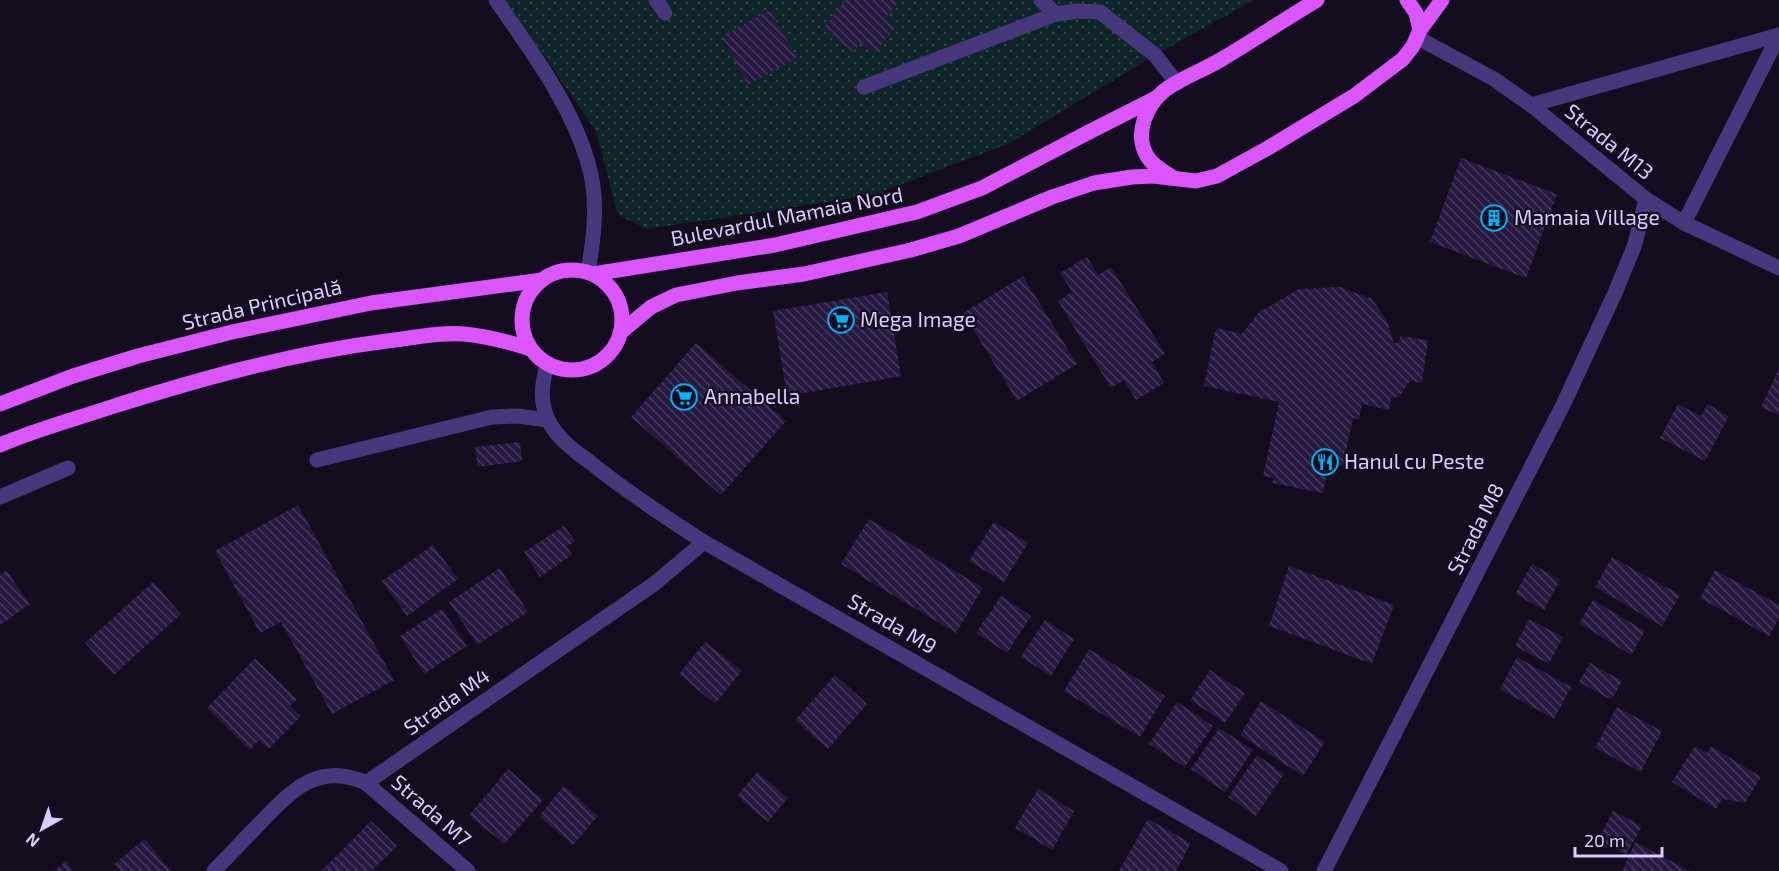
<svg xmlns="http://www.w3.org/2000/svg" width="1779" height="871" font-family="'Exo 2',sans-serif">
	<defs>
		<pattern id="park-dots" width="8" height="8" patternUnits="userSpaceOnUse" patternTransform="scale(1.5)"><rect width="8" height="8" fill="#102529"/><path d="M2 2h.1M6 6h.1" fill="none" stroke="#324349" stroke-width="1.8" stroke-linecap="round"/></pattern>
		<pattern id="building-back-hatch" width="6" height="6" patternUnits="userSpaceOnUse" patternTransform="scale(1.5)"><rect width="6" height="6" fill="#281940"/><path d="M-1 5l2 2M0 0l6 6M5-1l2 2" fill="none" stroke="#47395d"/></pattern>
	</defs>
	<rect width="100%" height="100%" fill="#130d1f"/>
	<path fill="url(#park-dots)" d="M505,0h749l-99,55 -145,88 -137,52 -226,34 -29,-14 -22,-84z"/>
	<g fill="url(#building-back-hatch)">
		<path d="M845,0h55l-15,19 10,8 -20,26 -14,-11 -8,10 -30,-23z"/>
		<path d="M770,10l27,48 -49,27 -26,-49z"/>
		<path d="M1461,158l96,36 -31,84 -96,-36z"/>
		<path d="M1087,257l11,18 13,-8 54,87 -13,8 12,21 -28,17 -12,-20 -13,8 -53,-87 14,-9 -12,-19z"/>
		<path d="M1023,276l54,88 -60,37 -54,-88z"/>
		<path d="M1340,287l32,12 15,22 7,22h5l1,-7 28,4 -6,43 -12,-2 -11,16 -8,1 -2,12 -27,-6 -3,16 -6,-2 -10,48 -14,-3 -6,30 -51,-10 2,-5 -11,-2 16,-74 -75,-16 12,-58 26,6 16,-21 41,-24z"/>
		<path d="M887,292l14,84 -114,20 -14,-85z"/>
		<path d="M696,343l90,78 -65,74 -90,-78z"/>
		<path d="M1779,368v47l-18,-8z"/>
		<path d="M1678,404l23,12 6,-12 22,12 -24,45 -45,-23z"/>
		<path d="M520,442l2,19 -44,6 -3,-20z"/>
		<path d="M298,505l96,175 -62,34 -51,-92 -21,11 -45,-82z"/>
		<path d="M869,519l114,69 -27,45 -115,-69z"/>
		<path d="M994,522l34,21 -24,39 -35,-21z"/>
		<path d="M564,526l11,15 -8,6 5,8 -32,22 -16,-25z"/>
		<path d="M433,545l25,34 -51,37 -25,-35z"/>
		<path d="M1612,557l68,38 -18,31 -67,-39z"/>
		<path d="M1532,564l28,16 -16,30 -29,-16z"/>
		<path d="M1289,566l105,39 -22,59 -103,-38z"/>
		<path d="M500,568l28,44 -51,33 -28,-43z"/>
		<path d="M6,570l24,34 -30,21v-50z"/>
		<path d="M1715,570l64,35v13l-10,18 -69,-38z"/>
		<path d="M153,582l28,32 -67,61 -29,-32z"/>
		<path d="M1001,596l30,20 -24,37 -31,-20z"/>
		<path d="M1593,600l52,31 -14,24 -52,-32z"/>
		<path d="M442,609l25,37 -43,28 -24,-38z"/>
		<path d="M1529,619l34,18 -14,27 -34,-18z"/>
		<path d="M1045,620l29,19 -23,37 -30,-19z"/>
		<path d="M705,642l37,29 -27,33 -36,-30z"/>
		<path d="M1089,649l76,47 -25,41 -76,-46z"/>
		<path d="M1517,657l54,30 -17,32 -54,-30z"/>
		<path d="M255,658l42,41 -7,7 11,10 -32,33 -10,-9 -9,10 -43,-42z"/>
		<path d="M1590,663l32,18 -11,19 -32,-18z"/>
		<path d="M1210,670l35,23 -20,30 -35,-23z"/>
		<path d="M835,675l32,29 -39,45 -33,-29z"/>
		<path d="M1261,701l64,41 -22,34 -63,-41z"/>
		<path d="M1177,702l36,24 -28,41 -36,-23z"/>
		<path d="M1617,707l45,24 -21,41 -46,-24z"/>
		<path d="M1219,728l34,22 -28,42 -34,-23z"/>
		<path d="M1695,746l12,7 4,-7 50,31 -16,26 -23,-4 -6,10 -44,-27z"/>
		<path d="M1257,755l27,19 -28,42 -28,-19z"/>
		<path d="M508,769l35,31 -39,44 -35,-29z"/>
		<path d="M757,772l31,26 -20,24 -31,-26z"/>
		<path d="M564,786l34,30 -25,29 -34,-29z"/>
		<path d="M1038,789l36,22 -22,39 -37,-22z"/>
		<path d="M1613,811l29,15 -16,29 -28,-15z"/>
		<path d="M1148,819l43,24 -15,28h-57z"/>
		<path d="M371,821l26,25 -25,25h-51z"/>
		<path d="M145,839l26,32h-52l-5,-7z"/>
		<path d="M1635,842l55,29h-68z"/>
		<path d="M66,861l7,10h-19z"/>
	</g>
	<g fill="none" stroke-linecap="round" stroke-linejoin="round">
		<g stroke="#47387d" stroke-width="15">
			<path d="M496,0c34,50 75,103 92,163 11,35 6,74 0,109"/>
			<path d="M656,0l9,13"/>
			<path d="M1041,0l15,14 22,-3 22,1 55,43 22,28"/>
			<path d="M1418,38l76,41 37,26 115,94 38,24 95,45"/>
			<path d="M864,87l192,-73"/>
			<path d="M1531,105l248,-70"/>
			<path d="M1684,223l95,-188"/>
			<path d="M547,364c-5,20 -8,38 2,58 10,18 26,29 42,41 36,29 74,54 113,79l577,329"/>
			<path d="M317,460l175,-43 25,-1 31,4"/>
			<path d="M0,497l68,-29"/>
			<path d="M366,783l288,-199 50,-42"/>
			<path d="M214,871c15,-16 30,-31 45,-47 32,-33 59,-63 107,-41l102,88"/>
			<path d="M1324,871l239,-466 52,-112 20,-49 11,-45"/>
		</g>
		<g stroke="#db55fc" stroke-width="15">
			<path d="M1420,30l22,-30"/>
			<path d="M1171,176c-9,-5 -19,-11 -24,-20 -13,-22 -1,-51 18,-66 18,-13 39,-20 57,-31 32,-19 63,-40 95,-59"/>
			<circle cx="572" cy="320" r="50"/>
			<path d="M593,274l182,-29 142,-33 65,-24 105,-55 69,-35"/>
			<path d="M621,332l30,-25 25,-12 61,-12 67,-9 107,-24 48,-14 93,-39 42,-14 38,-6 21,-1 43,5 21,-5 51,-28 86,-52 49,-37 10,-13 7,-16 -4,-17 -9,-13"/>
			<path d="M0,404l73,-28 65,-20 94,-24 139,-29 171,-23"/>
			<path d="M0,445c35,-15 72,-25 108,-37 91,-29 184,-55 279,-67 25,-3 52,-9 77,-7 23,2 45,8 67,15"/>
		</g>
	</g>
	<defs>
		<g id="building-ring" transform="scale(1.35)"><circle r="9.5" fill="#130d1f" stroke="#04b0f2" stroke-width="1.5"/><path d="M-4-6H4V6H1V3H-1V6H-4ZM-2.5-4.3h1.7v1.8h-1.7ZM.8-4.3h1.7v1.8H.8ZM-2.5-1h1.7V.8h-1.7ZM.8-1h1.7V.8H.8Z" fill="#04b0f2"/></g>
		<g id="supermarket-ring" transform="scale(1.35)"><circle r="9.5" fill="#130d1f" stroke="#04b0f2" stroke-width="1.5"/><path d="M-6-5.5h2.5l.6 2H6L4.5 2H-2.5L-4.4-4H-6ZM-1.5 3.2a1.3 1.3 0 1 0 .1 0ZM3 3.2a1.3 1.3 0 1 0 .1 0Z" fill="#04b0f2"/></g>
		<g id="restaurant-ring" transform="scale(1.35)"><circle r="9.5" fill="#130d1f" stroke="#04b0f2" stroke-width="1.5"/><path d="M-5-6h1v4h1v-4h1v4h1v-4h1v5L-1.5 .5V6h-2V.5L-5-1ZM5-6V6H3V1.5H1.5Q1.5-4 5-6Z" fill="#04b0f2"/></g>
	</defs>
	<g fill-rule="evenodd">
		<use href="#building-ring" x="1494" y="218"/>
		<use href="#supermarket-ring" x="841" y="320"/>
		<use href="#supermarket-ring" x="684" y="397"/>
		<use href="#restaurant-ring" x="1325" y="462"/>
	</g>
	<g text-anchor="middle" stroke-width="4.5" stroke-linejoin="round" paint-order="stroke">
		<g font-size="21" fill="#daccfe" stroke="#130d1f">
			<text transform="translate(1609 142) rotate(39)" y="7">Strada M13</text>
			<text transform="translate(787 217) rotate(-11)" y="7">Bulevardul Mamaia Nord</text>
			<text transform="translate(262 305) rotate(-13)" y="7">Strada Principală</text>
			<text transform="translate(1476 529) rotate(-63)" y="7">Strada M8</text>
			<text transform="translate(892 624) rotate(30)" y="7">Strada M9</text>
			<text transform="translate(447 702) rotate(-35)" y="7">Strada M4</text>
			<text transform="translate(431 811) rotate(41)" y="7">Strada M7</text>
		</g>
		<g font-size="21" fill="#daccfe" stroke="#130d1f" text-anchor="start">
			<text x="1514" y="225">Mamaia Village</text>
			<text x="860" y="327">Mega Image</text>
			<text x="704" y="404">Annabella</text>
			<text x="1344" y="469">Hanul cu Peste</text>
		</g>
	</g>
	<g transform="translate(42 829) rotate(220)" stroke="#130d1f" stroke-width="4.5" paint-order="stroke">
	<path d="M0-4.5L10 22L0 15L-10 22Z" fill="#daccfe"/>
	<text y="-9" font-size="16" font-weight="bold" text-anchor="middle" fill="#daccfe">N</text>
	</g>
	<path d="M1575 847v9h87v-9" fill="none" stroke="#daccfe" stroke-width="3"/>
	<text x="1584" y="847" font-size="18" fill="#daccfe" stroke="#130d1f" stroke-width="4.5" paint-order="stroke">20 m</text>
</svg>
